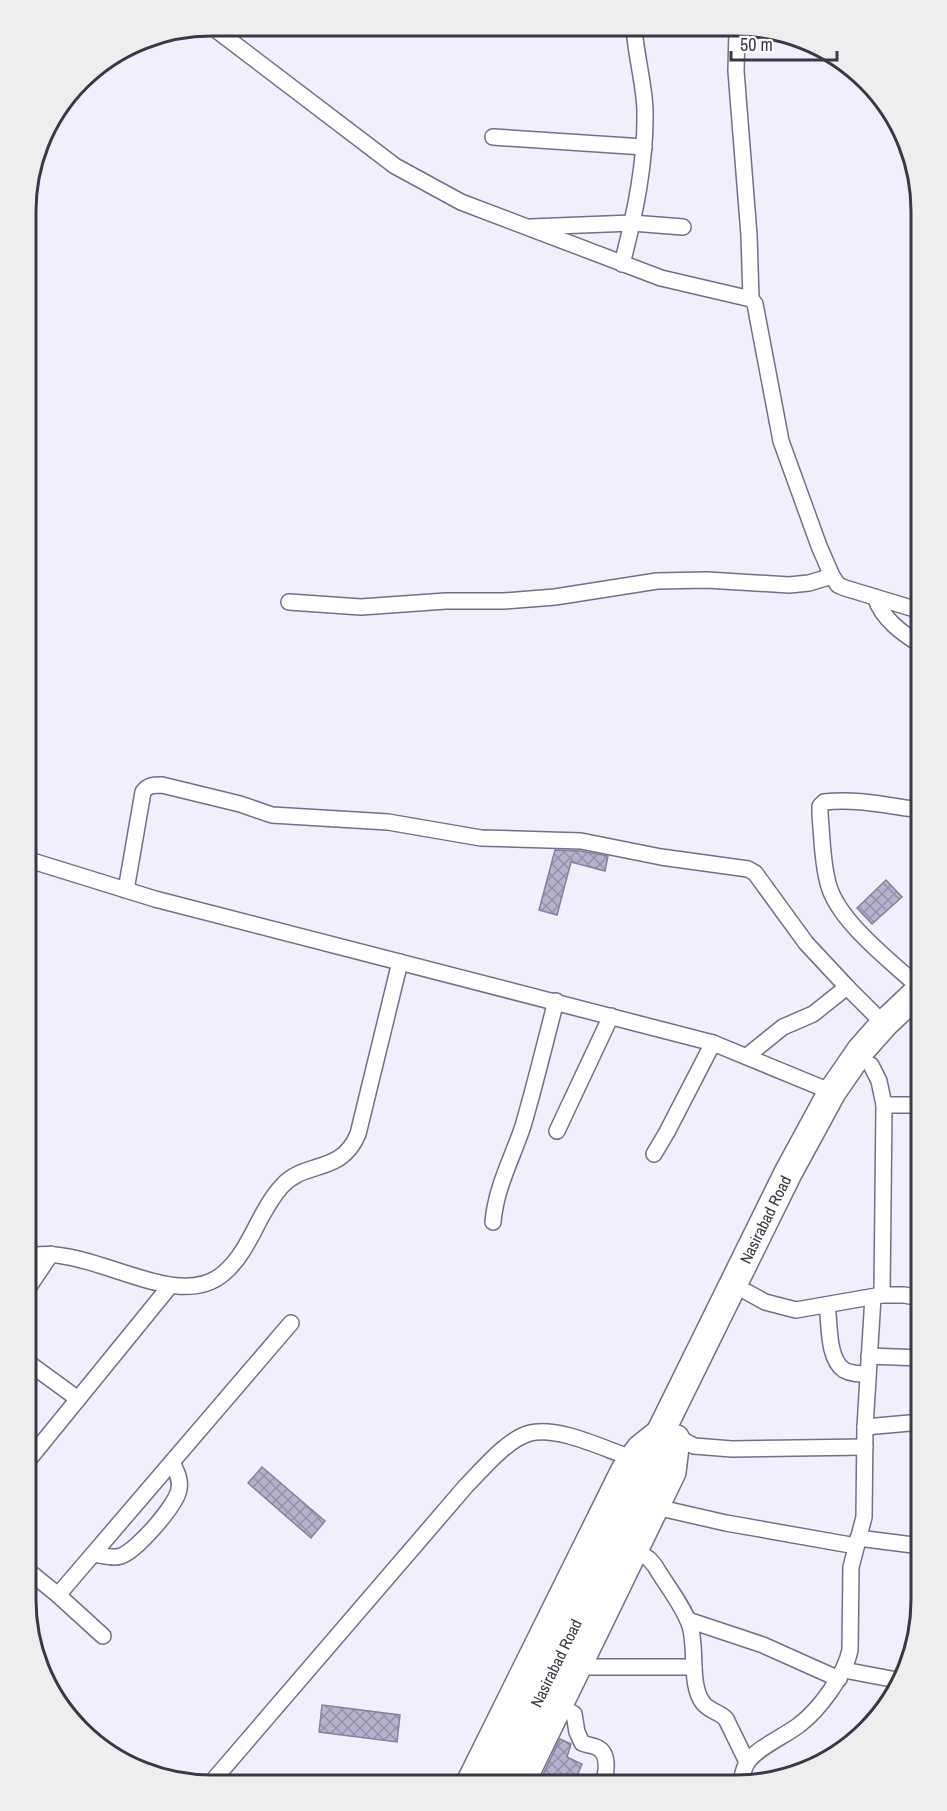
<svg xmlns="http://www.w3.org/2000/svg" width="947" height="1811" font-family="'Archivo Narrow',sans-serif">
	<defs>
		<pattern id="building-cross-hatch" width="8" height="8" patternUnits="userSpaceOnUse" patternTransform="scale(1.5)"><rect width="8" height="8" fill="#b7b1ce"/><path d="M0 0l8 8M0 8l8-8" fill="none" stroke="#9691a9"/></pattern>
	</defs>
	<rect width="100%" height="100%" fill="#f1effb"/>
	<g fill="url(#building-cross-hatch)" stroke="#86809c" stroke-width="1.5">
		<path d="M555,850l25,1 28,5 -3,15 -34,-9 -14,53 -18,-5z"/>
		<path d="M886,880l16,17 -30,27 -15,-16z"/>
		<path d="M262,1467l63,54 -14,17 -63,-55z"/>
		<path d="M322,1705l78,10 -3,27 -78,-10z"/>
		<path d="M560,1739l11,5 -4,13 15,7 -9,21h-35z"/>
	</g>
	<g fill="none" stroke-linecap="round" stroke-linejoin="round">
		<g stroke="#746e8a" stroke-width="18">
			<g id="street">
				<path d="M211,26l184,140 66,36 200,76 90,21 4,5 26,137 38,105 13,30 6,9 7,3 76,23"/>
				<path d="M737,29l-1,42 13,164 2,64"/>
				<path d="M493,137l151,10"/>
				<path d="M531,227l101,-4 51,4"/>
				<path d="M622,264c13,-50 24,-102 23,-154 -1,-27 -9,-54 -11,-82"/>
				<path d="M875,597c8,23 27,36 46,48"/>
				<path d="M289,602l72,5 85,-6h58l51,-4 102,-16 50,-1 82,5 20,-2 23,-7"/>
				<path d="M26,859l129,40 558,144 119,49"/>
				<path d="M126,890l17,-98c5,-7 10,-7 19,-7l78,19 32,11 116,7 93,16 100,3 80,16 87,12 7,4 51,70 41,44 37,37"/>
				<path d="M921,989c-29,-27 -84,-68 -93,-106 -6,-22 -6,-47 -8,-69v-8l4,-4c33,-4 65,4 97,8"/>
				<path d="M747,1056l36,-29 30,-13 34,-27"/>
				<path d="M871,1065l8,16 5,24 -2,190"/>
				<path d="M884,1105h37"/>
				<path d="M557,1131l54,-115"/>
				<path d="M654,1154l13,-22 46,-89"/>
				<path d="M493,1222c3,-35 19,-63 30,-96 12,-41 22,-83 33,-125"/>
				<path d="M26,1257c61,-17 149,59 198,16 27,-23 34,-61 58,-87 23,-26 59,-11 76,-52l42,-172"/>
				<path d="M26,1291l25,-37"/>
				<path d="M747,1292l18,10 31,8 86,-15h22l17,3"/>
				<path d="M827,1305c3,19 0,53 17,65 7,4 16,4 24,4"/>
				<path d="M869,1356l52,2"/>
				<path d="M26,1361l52,38"/>
				<path d="M865,1427l56,-5"/>
				<path d="M677,1437l17,9 38,3 133,-2"/>
				<path d="M26,1463l144,-177"/>
				<path d="M656,1507l70,16 130,23"/>
				<path d="M858,1538l63,8"/>
				<path d="M635,1549l14,10 6,7c11,19 28,39 35,60 7,21 -1,59 13,77 6,8 17,9 23,16l21,43"/>
				<path d="M94,1554c8,1 19,5 27,2 15,-5 56,-51 58,-67 2,-10 -3,-18 -7,-27"/>
				<path d="M26,1569l32,26 45,41"/>
				<path d="M58,1595l233,-272"/>
				<path d="M688,1620l75,25 76,34"/>
				<path d="M578,1667h116"/>
				<path d="M844,1670l58,11"/>
				<path d="M559,1705l15,9 3,18 5,11c5,2 9,2 14,4 15,6 10,27 7,38"/>
				<path d="M179,1782l14,2"/>
				<path d="M210,1784l256,-298c16,-16 41,-47 64,-53 29,-7 74,16 102,25"/>
				<path d="M740,1785c2,-7 3,-16 7,-22 9,-15 38,-27 52,-38 20,-15 46,-50 51,-75l1,-83 13,-50 1,-90 8,-130"/>
			</g>
		</g>
		<g stroke="#746e8a" stroke-width="30">
			<g id="highway">
				<path d="M469,1785l156,-315 15,-21 20,-16"/>
				<path id="s1" d="M496,1785l152,-310 12,-42 128,-260 44,-81 29,-42 23,-26 37,-35"/>
				<path d="M520,1785l152,-313 4,-33"/>
			</g>
		</g>
		<use href="#street" stroke="#fff" stroke-width="15"/>
		<use href="#highway" stroke="#fff" stroke-width="27"/>
	</g>
	<g text-anchor="middle" stroke-width="6" stroke-linejoin="round" paint-order="stroke">
		<g font-size="16" fill="#3b3845" stroke="#fefefe">
			<text dy="6" stroke="none"><textPath href="#s1" startOffset="627">Nasirabad Road</textPath></text>
			<text dy="6" stroke="none"><textPath href="#s1" startOffset="136">Nasirabad Road</textPath></text>
		</g>
	</g>
	<path d="M0 0H947V1811H0ZM211 36H736A175 175 0 0 1 911 211V1600A175 175 0 0 1 736 1775H211A175 175 0 0 1 36 1600V211A175 175 0 0 1 211 36Z" fill="#eeeeef" fill-rule="evenodd"/>
	<path fill="none" stroke="#3b3845" stroke-width="3" d="M211 36H736A175 175 0 0 1 911 211V1600A175 175 0 0 1 736 1775H211A175 175 0 0 1 36 1600V211A175 175 0 0 1 211 36Z"/>
	<path d="M731 51v9h106v-9" fill="none" stroke="#3b3845" stroke-width="3"/>
	<text x="740" y="51" font-size="18" fill="#3b3845" stroke="#fefefe" stroke-width="4.5" paint-order="stroke">50 m</text>
</svg>
